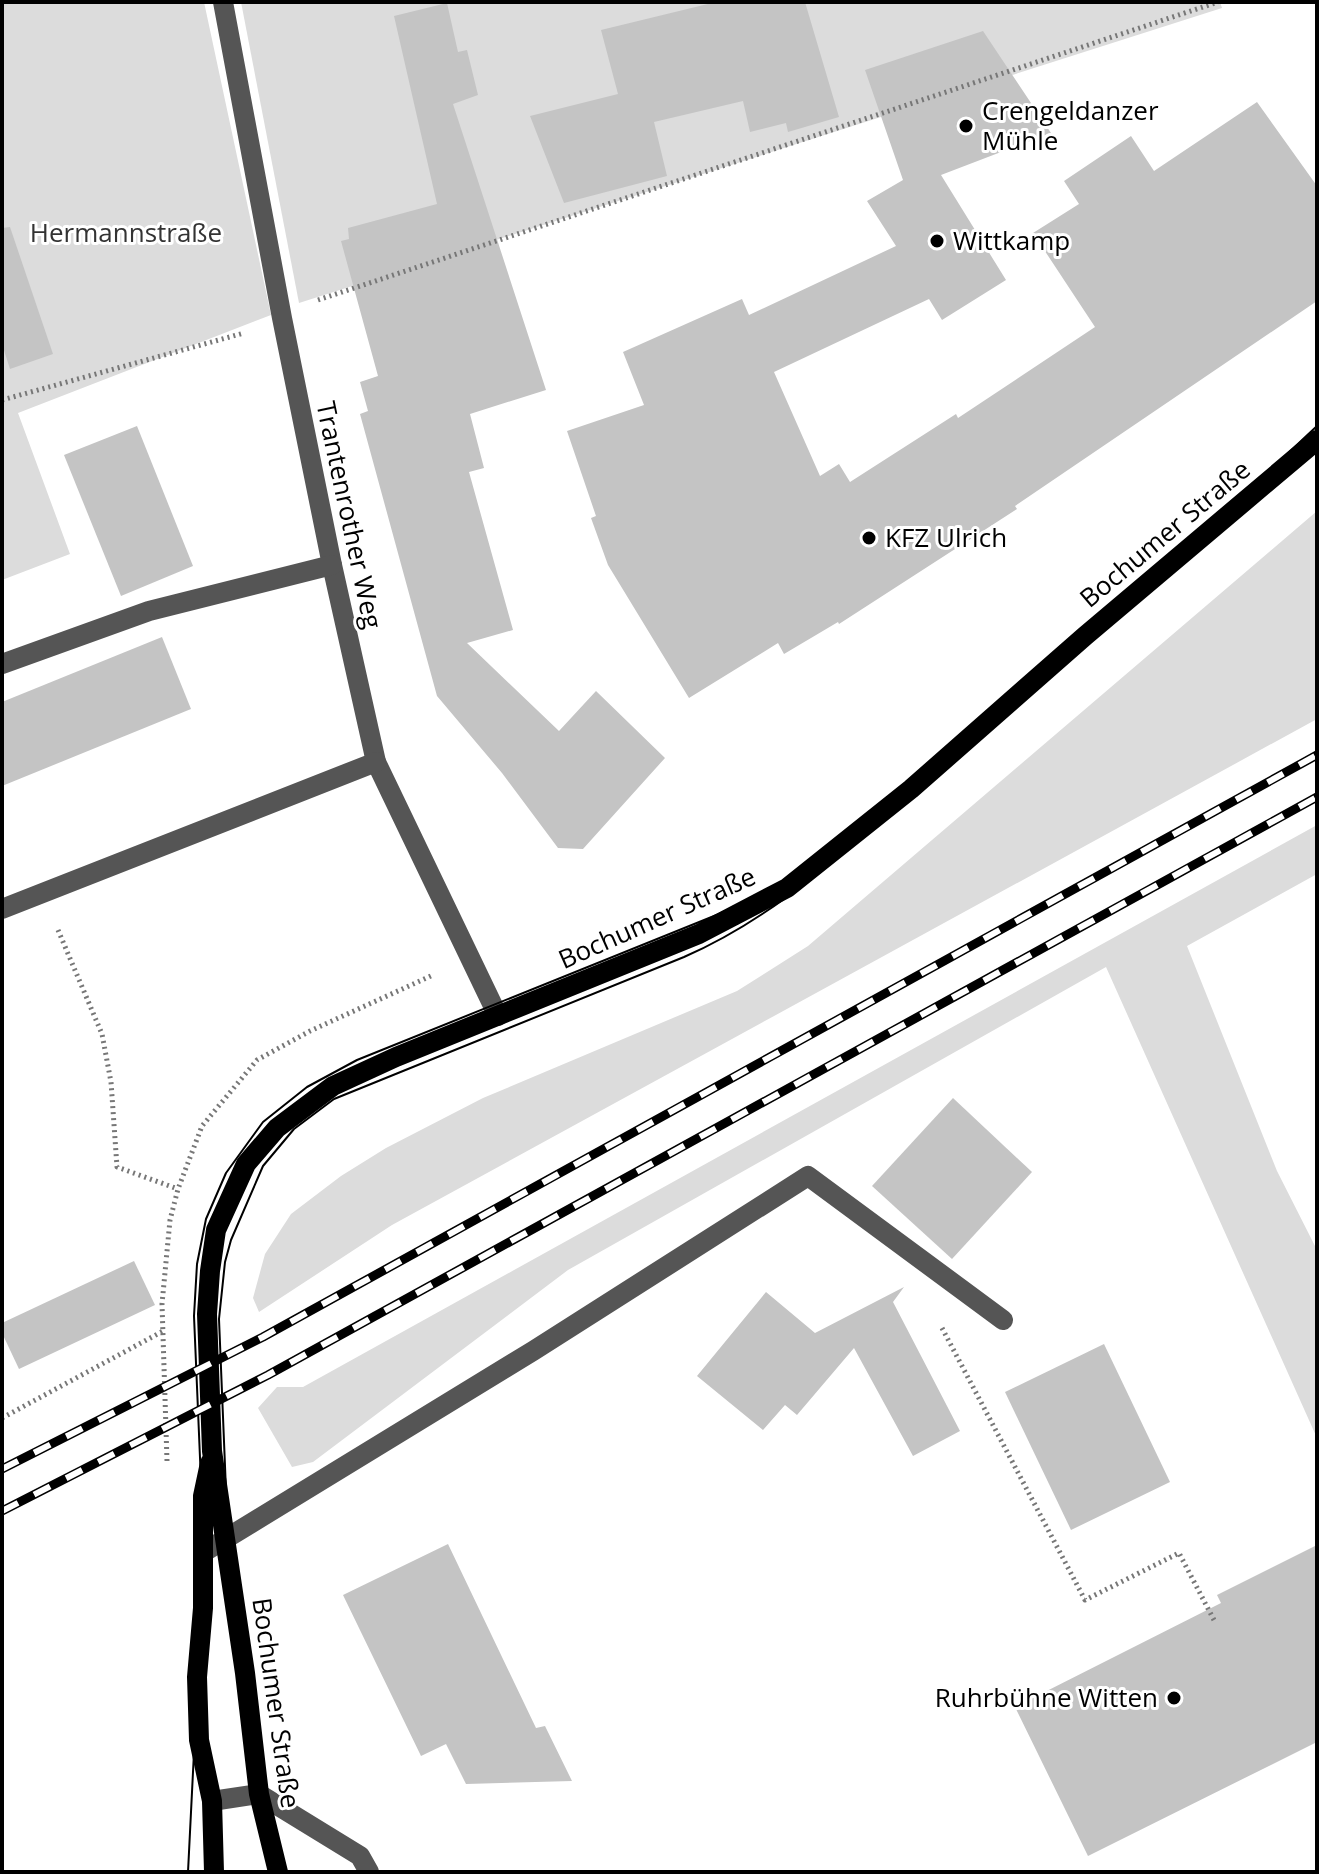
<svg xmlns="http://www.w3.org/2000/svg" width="1319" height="1874" font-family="'Open Sans',sans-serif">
	<rect width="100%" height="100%" fill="#fff"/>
	<g fill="#dcdcdc">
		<path d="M2,2h202l67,313 -253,98 52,141 -68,26z"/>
		<path d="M241,2h979l2,6 -923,295z"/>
		<path d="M1317,511v208l-925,506 -133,87 -6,-14 12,-44 26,-40 50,-38 45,-28 97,-50 254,-107 71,-45z"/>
		<path d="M1317,825v49l-130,72 90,225 40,79v188l-211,-471 -538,303 -255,192 -21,5 -34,-59 19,-21h26z"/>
	</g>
	<g fill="#c4c4c4">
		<path d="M716,2h89l34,115 -51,15 -2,-9 -36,9 -7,-31 -89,21 13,54 -103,27 -34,-87 88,-22 -17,-64z"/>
		<path d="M447,3l11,49 9,-2 11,45 -25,9 93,286 -76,24 14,54 -15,4 44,158 -46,13 92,88 37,-40 69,67 -82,91 -25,-1 -56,-75 -65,-77 -77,-282 8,-3 -8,-29 18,-6 -37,-135 8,-2 -1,-11 89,-24 -43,-188z"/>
		<path d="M983,31l68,102 -110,42 65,105 -64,40 -13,-21 -155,73 46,104 19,-12 11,18 106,-68 2,4 137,-91 -62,-94 46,-29 -15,-23 67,-45 23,35 103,-69 60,84v115l-302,205 2,3 -178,115 -1,-2 -54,32 -6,-11 -89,55 -81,-133 -17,-47 5,-2 -29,-85 77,-26 -21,-53 119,-53 7,16 147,-69 -29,-45 36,-21 -38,-110z"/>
		<path d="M10,227l43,127 -43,15 -8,-25v-116z"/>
		<path d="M137,426l56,140 -72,30 -57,-141z"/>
		<path d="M162,637l29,72 -189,77v-84z"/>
		<path d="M953,1098l79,74 -80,87 -80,-73z"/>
		<path d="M134,1261l21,44 -136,64 -17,-36v-10z"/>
		<path d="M904,1287l-11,15 67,129 -47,25 -59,-108 -57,67 -12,-10 -22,25 -66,-54 69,-84 49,41z"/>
		<path d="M1104,1344l66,138 -99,48 -66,-138z"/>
		<path d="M448,1544l88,184 9,-2 27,55 -106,3 -20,-40 -25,12 -78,-161z"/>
		<path d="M1317,1545v197l-229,114 -73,-149 206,-104 -4,-8z"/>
	</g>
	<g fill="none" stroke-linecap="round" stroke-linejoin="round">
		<g stroke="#777" stroke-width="5" stroke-dasharray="2 4" stroke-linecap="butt">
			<path d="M318,300l900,-298"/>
			<path d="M2,400l242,-67"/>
			<path d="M58,930l44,104 9,48 6,85 61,22"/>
			<path d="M942,1328l143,272 94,-47 36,69"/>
			<path d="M2,1418l163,-88"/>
			<path d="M167,1461l-5,-157 8,-84 8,-31 24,-63 55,-66 53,-29 123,-56"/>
		</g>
		<g stroke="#555" stroke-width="20">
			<path d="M223,2l59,316 50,247 44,197 122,254"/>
			<path d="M2,664l147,-53 183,-46"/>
			<path d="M2,909l374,-147"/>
			<path d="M204,1552l329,-201 275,-175 195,144"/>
			<path d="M212,1801l47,-7 101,62 9,16"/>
		</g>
		<g stroke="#000" stroke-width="20">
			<path d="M210,1463l-7,33v112l-6,69 2,63 13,61 2,71"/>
			<path d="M278,1872l-19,-78 -14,-121 -33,-222 -5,-137 3,-43 6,-41 30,-66 31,-36 56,-42 63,-29 303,-123 88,-46 124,-99 174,-153 232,-196"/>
		</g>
		<g stroke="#000" stroke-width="2">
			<path d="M188,1872l16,-320 -10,-236 3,-52 9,-45 20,-46 37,-51 44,-35 50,-27 362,-146 46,-22 54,-33"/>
			<path d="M278,1872l-33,-142 -13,-93 -13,-318 6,-57 6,-22 32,-74 31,-37 40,-30 350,-142c115,-50 203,-146 295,-228 65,-58 133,-113 197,-171 48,-43 94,-88 141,-132"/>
		</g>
		<g stroke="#000" stroke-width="9">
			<g id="rail">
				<path d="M2,1469l261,-132 1054,-582"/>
				<path d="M2,1511l266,-136 1049,-578"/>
			</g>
		</g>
		<use href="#rail" stroke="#fff" stroke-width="6" stroke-dasharray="18" stroke-linecap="butt"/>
	</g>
	<g fill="#000" stroke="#fff" stroke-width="3">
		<circle cx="966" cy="126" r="8"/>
		<circle cx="937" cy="241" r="8"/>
		<circle cx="869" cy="538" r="8"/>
		<circle cx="1174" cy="1698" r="8"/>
	</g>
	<g text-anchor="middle" stroke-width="6" stroke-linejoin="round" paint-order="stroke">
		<g font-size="26" fill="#000" stroke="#fff" text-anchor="start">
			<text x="982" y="120">Crengeldanzer<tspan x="982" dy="30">Mühle</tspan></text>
			<text x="953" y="250">Wittkamp</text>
			<text x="885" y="547">KFZ Ulrich</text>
			<text x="1158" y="1707" text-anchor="end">Ruhrbühne Witten</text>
		</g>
		<g font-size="26" fill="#333" stroke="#fff">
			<text x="126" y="242">Hermannstraße</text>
		</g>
		<g font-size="26" fill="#000" stroke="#fff">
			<text transform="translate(349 515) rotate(78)" y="9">Trantenrother Weg</text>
			<text transform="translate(1165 534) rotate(-40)" y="9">Bochumer Straße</text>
			<text transform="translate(657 918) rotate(-24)" y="9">Bochumer Straße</text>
			<text transform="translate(276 1703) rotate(82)" y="9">Bochumer Straße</text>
		</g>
	</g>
	<rect width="1319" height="1874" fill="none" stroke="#000000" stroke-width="8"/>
</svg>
